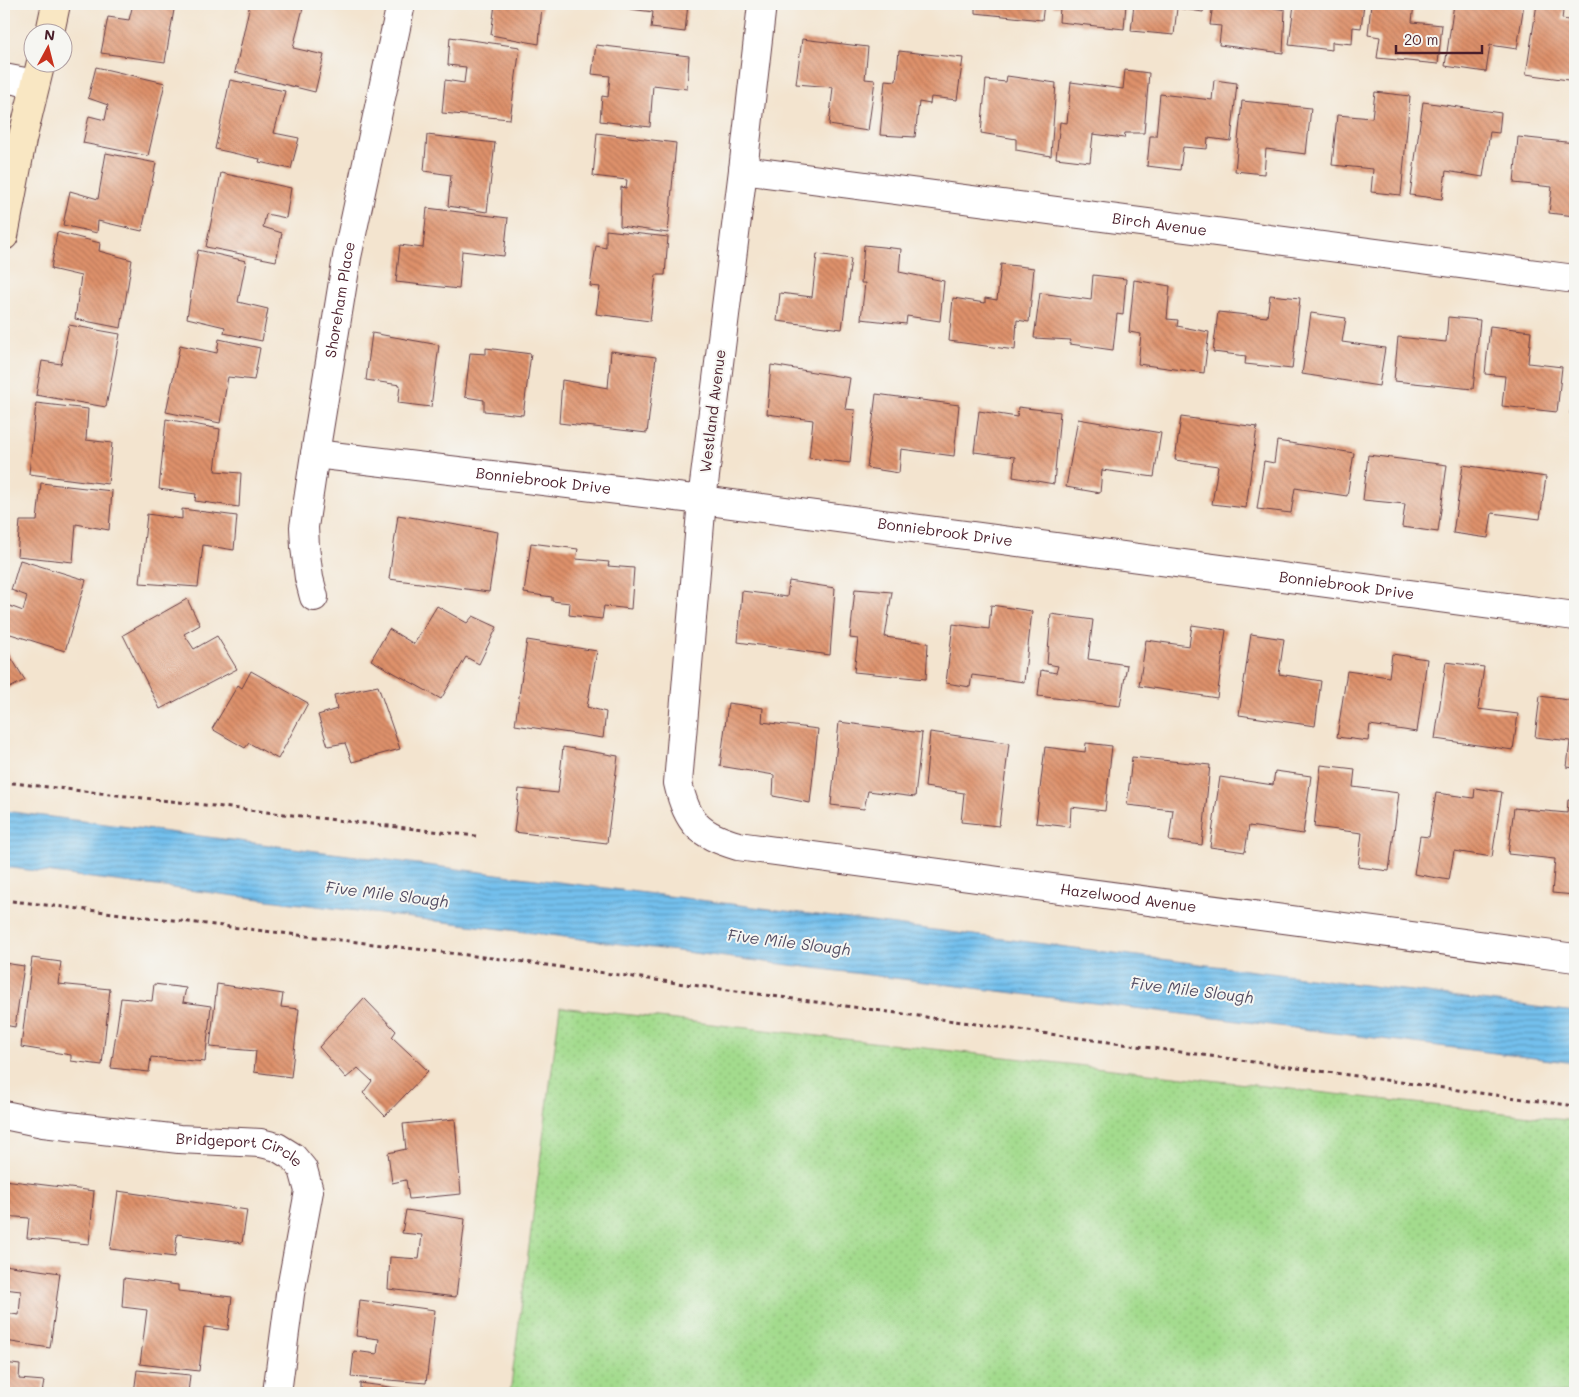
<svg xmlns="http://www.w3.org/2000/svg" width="1579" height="1397" font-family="Mali,sans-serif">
	<defs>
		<pattern id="grass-dots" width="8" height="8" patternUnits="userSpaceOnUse" patternTransform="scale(1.25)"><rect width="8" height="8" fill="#a3db8d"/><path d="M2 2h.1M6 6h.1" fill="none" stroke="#8ebc7a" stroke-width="1.8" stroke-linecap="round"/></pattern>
		<pattern id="water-rules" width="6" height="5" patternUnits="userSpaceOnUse" patternTransform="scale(1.25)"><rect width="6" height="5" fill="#73c0ed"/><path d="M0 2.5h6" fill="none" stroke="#609bc0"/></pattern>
		<pattern id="building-back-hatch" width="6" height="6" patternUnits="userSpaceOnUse" patternTransform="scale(1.25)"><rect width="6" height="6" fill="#de916b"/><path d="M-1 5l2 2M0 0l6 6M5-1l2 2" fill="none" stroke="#b67658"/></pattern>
	</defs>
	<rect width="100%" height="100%" fill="#f6f6f2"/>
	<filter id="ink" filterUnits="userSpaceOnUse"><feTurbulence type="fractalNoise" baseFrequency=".02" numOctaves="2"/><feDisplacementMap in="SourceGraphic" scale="10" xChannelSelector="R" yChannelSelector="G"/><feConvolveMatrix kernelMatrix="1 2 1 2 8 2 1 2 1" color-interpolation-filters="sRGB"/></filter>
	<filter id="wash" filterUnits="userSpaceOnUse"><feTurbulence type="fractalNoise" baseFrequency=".0096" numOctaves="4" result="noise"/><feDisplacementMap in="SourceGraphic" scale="20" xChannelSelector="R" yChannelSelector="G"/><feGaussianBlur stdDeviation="1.12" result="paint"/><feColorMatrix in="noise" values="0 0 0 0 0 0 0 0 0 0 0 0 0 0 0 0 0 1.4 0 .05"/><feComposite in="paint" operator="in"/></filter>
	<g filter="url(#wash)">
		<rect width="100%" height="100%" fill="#f3e4cf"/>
		<path fill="url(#grass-dots)" stroke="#767d5c" d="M560,1007l1015,114v272h-1065z"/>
		<path fill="url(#water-rules)" stroke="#5e708c" d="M4,811l1571,201v51l-1571,-196z"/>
		<g id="blocks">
			<g fill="url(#building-back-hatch)">
				<path d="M4,4h6l-2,12 -4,-1z"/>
				<path d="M133,4h42l-10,58 -64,-9 7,-36 21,3z"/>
				<path d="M250,4h37l16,4 -10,40 31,7 -9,37 -80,-20z"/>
				<path d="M495,4h47l-3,40 -48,-9z"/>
				<path d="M631,4h57l-3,28 -34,-4 2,-16 -23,-3z"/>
				<path d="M944,4h20v3z"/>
				<path d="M975,4h69l-2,16 -67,-7z"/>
				<path d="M1053,4h73l-2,25 -65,-7 1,-15h-7z"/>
				<path d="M1134,4h71l-2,8 -26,-4 -3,27 -43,-4z"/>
				<path d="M1213,4h45v1l27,5 -2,43 -64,-8 2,-19 -11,-1z"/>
				<path d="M1294,4h70l-3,24 -8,-1 -1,17 -20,-2v8l-43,-5z"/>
				<path d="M1371,4h43l-2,18 30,3 -4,39 -61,-6 3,-21 -12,-2z"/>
				<path d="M1454,4l32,4 1,-4h37l-7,45 -27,-4 -4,27 -41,-6z"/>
				<path d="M1537,4h27l-2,15 13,2v60l-49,-7z"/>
				<path d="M450,37l70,10 -10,72 -68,-6 3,-33 19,3 2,-16 -18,-2z"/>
				<path d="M802,39l66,8 -3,32 10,1 -7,51 -39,-6 4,-38 -37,-3z"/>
				<path d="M596,45l93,11 -2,33 -34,-4 -3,42 -50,-6 2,-25 6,1 2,-21 -18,-2z"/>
				<path d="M899,51l64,7 -6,42 -26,-3 -1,7 -11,-2 -4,35 -35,-2 5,-55 11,1z"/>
				<path d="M96,67l69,16 -17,73 -65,-13 6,-27 16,4 3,-15 -20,-7z"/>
				<path d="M1125,70l24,3 -5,60h-19l-1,5 -31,-4 -3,28 -34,-4 4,-36 7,1 4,-41 52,7z"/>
				<path d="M1007,76l49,7 -5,73 -35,-6v-11l-35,-6 5,-53 20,2z"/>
				<path d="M230,80l55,11 -11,42 25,5 -8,31 -32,-7 1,-3 -45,-10z"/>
				<path d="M1214,80l23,3 -6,58 -23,-3 -1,11 -24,-2 -3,23 -33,-4 3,-30h6l4,-42 52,6z"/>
				<path d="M1375,92l35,4 -9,99 -30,-3 2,-23 -41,-4 5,-50 35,3z"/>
				<path d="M1242,101l69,7 -5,46 -40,-5 -2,25 -29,-3z"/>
				<path d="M1423,102l78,11 -2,20 -9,-1 -7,45 -37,-6 -4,28 -32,-4z"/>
				<path d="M597,133l79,10 -8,90 -48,-7 1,-39 5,1 1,-8 -34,-4z"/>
				<path d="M427,135l68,8 -8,69 -39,-6 3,-31 -27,-4z"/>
				<path d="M1518,137l57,6v73l-26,-3 3,-26 -38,-4z"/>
				<path d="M106,153l50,10 -14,68 -44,-10 -1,12 -34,-8 7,-34 28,8z"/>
				<path d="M221,173l70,15 -5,30 -20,-4 -3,13 19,6 -6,28 -70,-14z"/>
				<path d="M427,208l81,10 -4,38 -42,-5 -3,38 -63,-7 4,-37 23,3z"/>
				<path d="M606,230l62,7 -3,38h-9l-6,46 -54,-7 4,-27 -10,-1 6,-40 10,2z"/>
				<path d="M57,232l43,11 -1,8 33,9 -11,68 -46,-9 6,-43 -30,-7z"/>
				<path d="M864,245l37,4 -2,23 45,9 -4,40 -33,-5 -1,8 -45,-5 4,-36h-4z"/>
				<path d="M198,250l48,11 -8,41 30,7 -6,32 -38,-8 1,-6 -38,-9z"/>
				<path d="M817,254l34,5 -9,70 -65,-8 3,-28 32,4z"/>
				<path d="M1001,264l33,4 -5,54 -12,-2 -2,30 -66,-9 4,-43 32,5v-5l12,2z"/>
				<path d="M1093,275l33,4 -3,36 -6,-1 -4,36 -43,-6 1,-4 -37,-2 6,-45 51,7z"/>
				<path d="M1134,280l36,6 -3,33 11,1 -1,6 32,6 -5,41 -66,-9 3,-30 -12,-2z"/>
				<path d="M1270,295l30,3 -8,71 -47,-5 1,-8 -33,-4 5,-40 49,5z"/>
				<path d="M1311,313l35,5 -4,24 43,6 -6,38 -77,-12z"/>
				<path d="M1448,317l32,3 -7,69 -79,-8 4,-44 48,5z"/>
				<path d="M69,325l51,9 -14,73 -70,-12 6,-34 19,3z"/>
				<path d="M1490,326l41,5 -3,32 34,4 -5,45 -55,-6 3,-30 -20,-2z"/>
				<path d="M372,333l67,12 -8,62 -33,-4 2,-18 -34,-5z"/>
				<path d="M219,339l41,9 -6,32 -26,-3 -8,46 -54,-11 14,-67 37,8z"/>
				<path d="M486,348l45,6 -8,61 -39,-4v-11l-19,-3 5,-44 16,1z"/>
				<path d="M611,351l45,6 -9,76 -88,-10 3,-43 46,8z"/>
				<path d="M771,365l79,13 -5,31 10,1 -5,53 -41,-5 4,-38 -46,-6z"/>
				<path d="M1574,378h1v37l-5,-1z"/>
				<path d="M876,394l83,11 -5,51 -53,-7 -2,24 -32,-5z"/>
				<path d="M36,403l52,6 -2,31 26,3 -4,41 -79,-10z"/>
				<path d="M1018,407l42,5 -6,72 -41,-7 2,-20 -41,-5 5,-41 38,6z"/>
				<path d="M1181,417l76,10 -11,81 -34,-4 6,-38 -43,-6z"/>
				<path d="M166,419l54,10 -5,42 26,2 -2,34 -44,-6 1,-7 -37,-5z"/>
				<path d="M1078,419l83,14 -7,44 -52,-7 -2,23 -34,-6z"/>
				<path d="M1277,441l77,12 -7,43 -52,-8 -4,25 -34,-4 7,-48 10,2z"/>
				<path d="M1368,455l79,10 -9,67 -36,-5 3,-23 -42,-4z"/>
				<path d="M1463,465l83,12 -6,42 -48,-6 -4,25 -35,-5z"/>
				<path d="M41,483l71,8 -3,39 -33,-6 -3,38 -56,-6 3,-35h17z"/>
				<path d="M182,509l55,7 -3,34 -31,-5 -5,42 -58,-4 7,-69 35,5z"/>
				<path d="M398,515l100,17 -9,60 -100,-13z"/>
				<path d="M531,543l47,6 -2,10 33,3 -1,4 26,2 -3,41 -27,-3 -2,13 -33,-4 1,-12 -18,-2v-4l-28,-4z"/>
				<path d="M20,560l66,20 -21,71 -61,-19v-18l3,-9 16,6 4,-15 -16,-6z"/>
				<path d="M789,581l46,7 -5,67 -92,-13 4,-51 45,6z"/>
				<path d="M855,589l37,3 -7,45 43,6 -2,36 -72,-7 4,-33 -8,-1z"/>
				<path d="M187,599l13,26 -16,9 10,15 23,-13 20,33 -77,40 -37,-74z"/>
				<path d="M991,605l41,6 -8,71 -52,-7 -2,12 -24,-4 7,-59 36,5z"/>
				<path d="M437,606l30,17 6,-7 24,11 -18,37 -13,-7 -25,42 -70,-39 18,-31 25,15z"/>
				<path d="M1051,614l42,6 -5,39 39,6 -7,41 -82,-10 3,-26 15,3 2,-7 -11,-2z"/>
				<path d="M1192,625l34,5 -9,68 -78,-12 7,-46 43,6z"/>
				<path d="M1251,634l33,5 -5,35 42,7 -6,45 -76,-11z"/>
				<path d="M527,640l70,11 -10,56 19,5 -3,26 -88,-13z"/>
				<path d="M4,646l21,34 -21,11z"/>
				<path d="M1392,654l35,5 -10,73 -47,-7 -2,16 -31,-4 10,-66 42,6z"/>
				<path d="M1446,662l38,5 -6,42 40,5 -5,36 -78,-11z"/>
				<path d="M251,671l57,32 -30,56 -29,-16 -4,5 -33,-19 26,-44 4,3z"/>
				<path d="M378,686l22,63 -48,13 -7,-19 -17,3 -10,-31 19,-6 -3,-14z"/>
				<path d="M1540,696l35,5v67l-8,-1 3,-26 -35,-4z"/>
				<path d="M728,703l35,5 -1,14 56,7 -8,74 -37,-7 1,-21 -54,-9z"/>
				<path d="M839,722l83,11 -7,64 -47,-6 -4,18 -33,-4z"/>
				<path d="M930,732l79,11 -10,83 -38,-4 3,-29 -39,-6z"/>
				<path d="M1086,743l26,3 -7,65 -34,-4 -1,20 -34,-4 9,-76 40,5z"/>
				<path d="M563,747l55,9 -11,87 -93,-11 5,-43 39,4z"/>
				<path d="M1132,757l78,8 -8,80 -33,-4 4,-31 -46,-5z"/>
				<path d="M1321,765l34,4 -2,18 46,6 -10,78 -31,-4 4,-34 -48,-6z"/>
				<path d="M1275,771l36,5 -8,58 -54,-8 -4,26 -35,-5 10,-70 53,8z"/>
				<path d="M1475,788l27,4 -10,65 -38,-6 -5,29 -35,-6 6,-38 9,1 7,-44 38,5z"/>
				<path d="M1568,800l7,1v94l-23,-2 3,-34 -47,-5 6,-46 53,5z"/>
				<path d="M32,958l29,4 -3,22 52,5 -8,76 -31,-4v-6l-50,-8z"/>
				<path d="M4,963l20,3 -9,61 -11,-2z"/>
				<path d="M154,984l32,4 -3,14 28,4 -6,56 -54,-5 -2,15 -38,-4 10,-70 31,3z"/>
				<path d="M217,984l66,10 -2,13 18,2 -8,68 -37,-5 2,-21 -46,-4z"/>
				<path d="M364,998l32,33 -4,6 36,34 -43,45 -22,-23 9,-12 -14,-13 -12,10 -27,-31z"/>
				<path d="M455,1119l6,75 -52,5 -3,-19 -14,3 -4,-30 18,-4 -3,-25z"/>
				<path d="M4,1180l90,11 -5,53 -62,-6 2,-20 -25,-2z"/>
				<path d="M118,1191l129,19 -5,33 -65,-9 -2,23 -65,-8z"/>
				<path d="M406,1210l59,9 -9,78 -68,-8 2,-32 29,2 3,-24 -20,-2z"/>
				<path d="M4,1265l56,8 -10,75 -45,-7 -1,4v-32l15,2 2,-24 -17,-2z"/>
				<path d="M124,1278l54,7v6l54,6 -4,33 -24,-3 -5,44 -59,-7 7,-54 -25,-3z"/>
				<path d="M360,1300l75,10 -9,73 -75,-6 3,-26 23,3 2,-15 -23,-3z"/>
				<path d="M4,1363l16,2 -1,14 25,2 -2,12h-38z"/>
				<path d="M137,1370l53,5 -2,18h-54z"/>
				<path d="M360,1383l67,9v1h-67z"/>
			</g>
		</g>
	</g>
	<g filter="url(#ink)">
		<use href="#blocks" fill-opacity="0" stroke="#633d44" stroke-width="1"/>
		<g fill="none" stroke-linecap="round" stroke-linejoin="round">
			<g stroke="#633d44" stroke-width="30">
				<g id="street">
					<path id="s1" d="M762,4l-19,166 -41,330 -24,283c9,40 21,52 60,63l837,112"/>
					<path d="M4,78l31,6"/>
					<path id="s2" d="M743,170l832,109"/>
					<path id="s3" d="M315,454l387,46 873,116"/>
					<path id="s4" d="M314,597l-5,-19 -4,-31 -1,-20 11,-73 32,-197 54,-253"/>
					<path id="s5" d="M4,1115l39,8 136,16 82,4 16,4 16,10 10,12 6,22 -19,103 -13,99"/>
				</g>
			</g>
			<g stroke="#633d44" stroke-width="30">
				<g id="secondary">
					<path d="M50,32l6,-28"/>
					<path d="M4,236l18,-96 19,-78"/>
				</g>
			</g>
			<g stroke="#633d44" stroke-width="3" stroke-dasharray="4 4" stroke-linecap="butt">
				<path d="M4,782l472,54"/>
				<path d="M4,900l513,61 1058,145"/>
			</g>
			<use href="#street" stroke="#fff" stroke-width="28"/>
			<use href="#secondary" stroke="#f9e7c3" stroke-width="28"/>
		</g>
	</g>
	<g text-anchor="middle" stroke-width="4" stroke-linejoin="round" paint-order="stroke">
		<g font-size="15" fill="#4a1f2b" stroke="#f6f6f2">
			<text dy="5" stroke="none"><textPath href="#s2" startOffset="420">Birch Avenue</textPath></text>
			<text dy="5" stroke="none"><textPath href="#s4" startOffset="301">Shoreham Place</textPath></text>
			<text transform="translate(713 411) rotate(-83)" y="5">Westland Avenue</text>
			<text dy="5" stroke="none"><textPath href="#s3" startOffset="230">Bonniebrook Drive</textPath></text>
			<text dy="5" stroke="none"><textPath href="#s3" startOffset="635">Bonniebrook Drive</textPath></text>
			<text dy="5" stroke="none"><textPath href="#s3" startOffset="1040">Bonniebrook Drive</textPath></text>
			<text dy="5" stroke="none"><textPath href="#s1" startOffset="1271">Hazelwood Avenue</textPath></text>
			<text dy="5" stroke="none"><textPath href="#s5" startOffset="239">Bridgeport Circle</textPath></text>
		</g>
		<g font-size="16" font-style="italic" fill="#564f65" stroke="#f6f6f2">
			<text transform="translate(387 894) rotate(7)" y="6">Five Mile Slough</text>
			<text transform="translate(789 942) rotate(7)" y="6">Five Mile Slough</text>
			<text transform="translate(1192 990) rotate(7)" y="6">Five Mile Slough</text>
		</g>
	</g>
	<rect width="1579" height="1397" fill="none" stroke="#f6f6f2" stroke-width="20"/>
	<g transform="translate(48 48) rotate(7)"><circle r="24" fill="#f6f6f2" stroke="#b1a0a2"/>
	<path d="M0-4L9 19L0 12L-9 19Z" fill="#c8321e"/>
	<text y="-8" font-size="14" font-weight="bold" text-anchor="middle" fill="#4a1f2b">N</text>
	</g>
	<path d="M1396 45v8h86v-8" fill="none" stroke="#4a1f2b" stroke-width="2.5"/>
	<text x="1404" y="45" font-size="15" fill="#4a1f2b" stroke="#f6f6f2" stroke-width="4" paint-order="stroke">20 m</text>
</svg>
